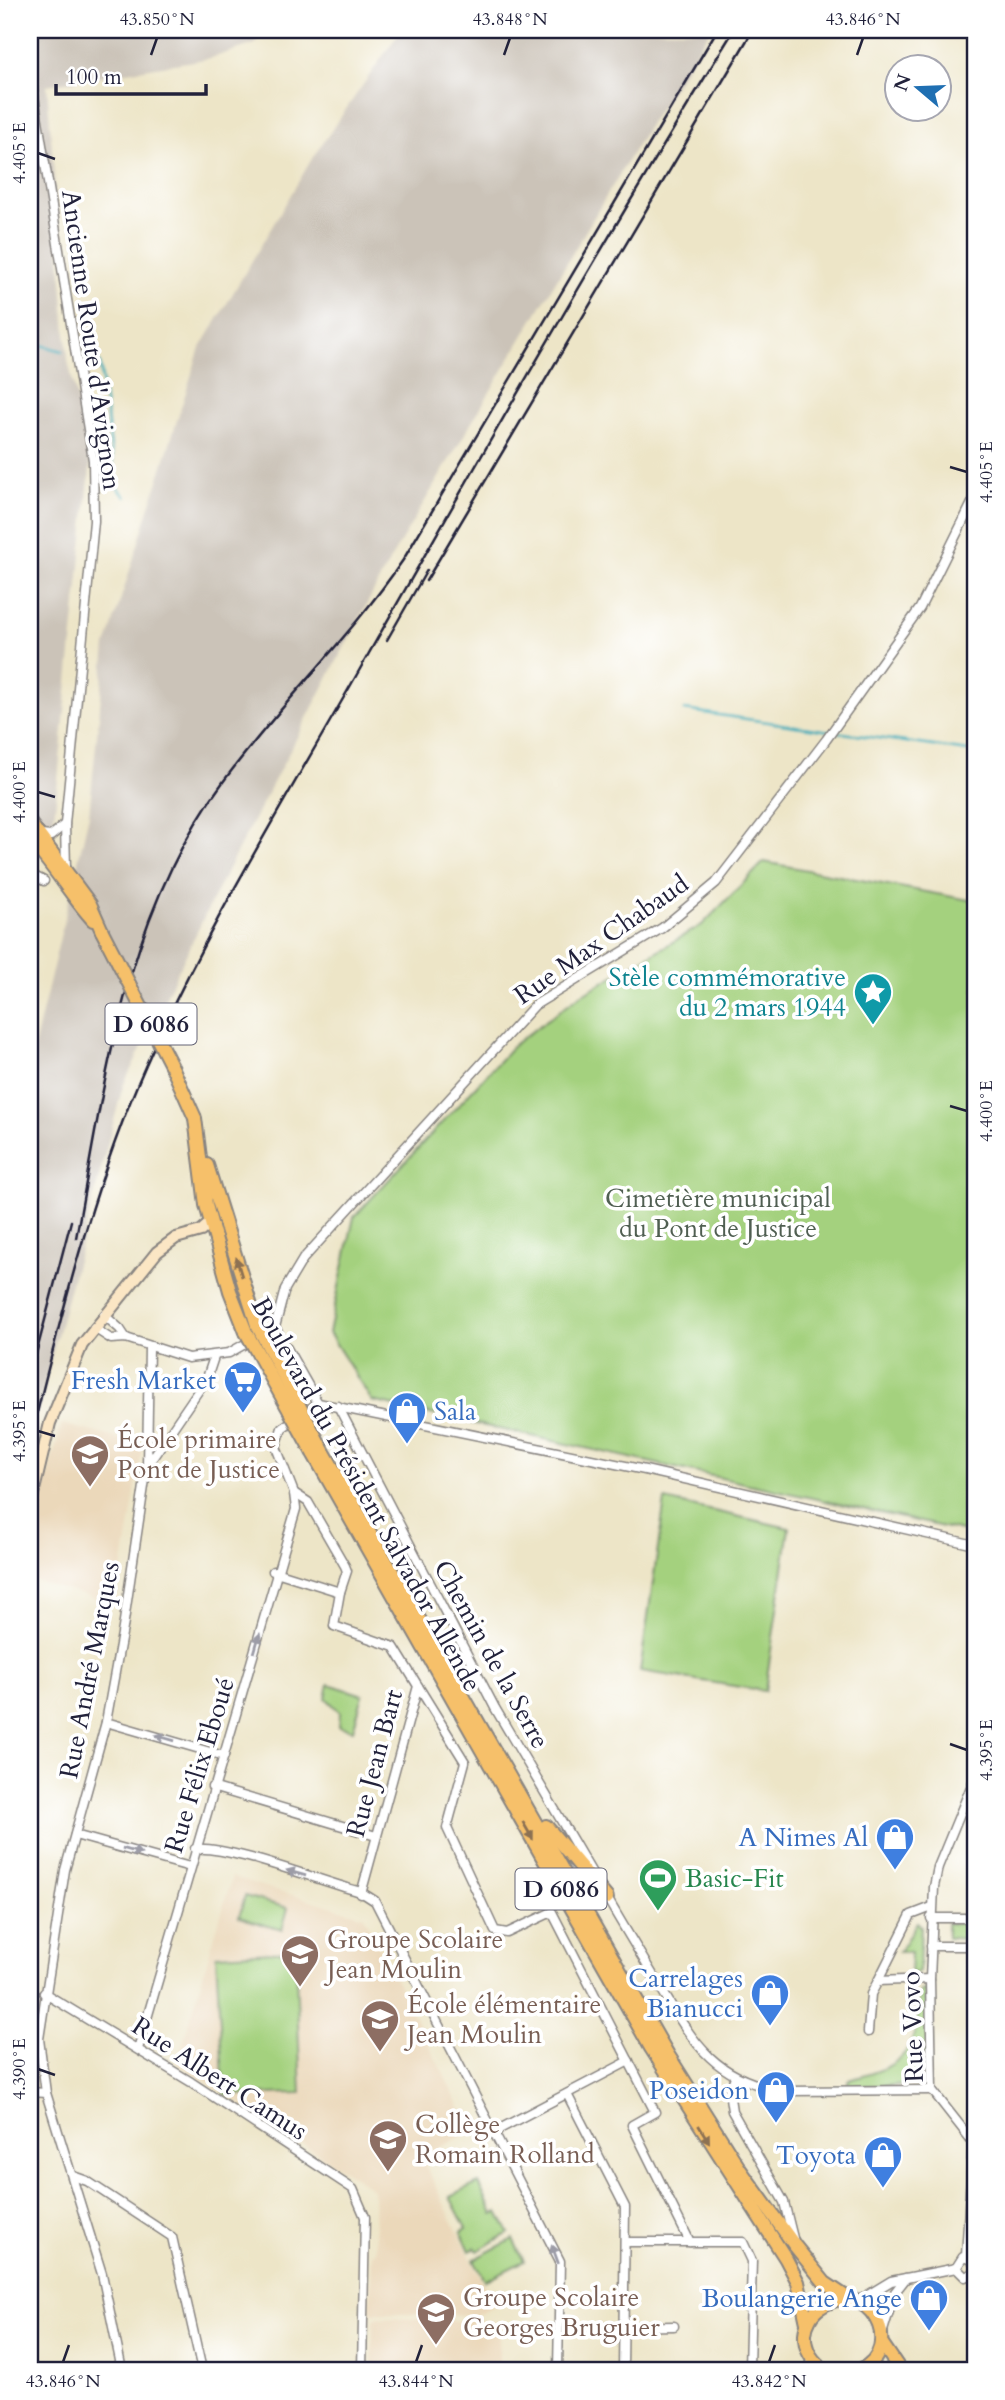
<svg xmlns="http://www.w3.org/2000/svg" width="1005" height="2400" font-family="Cardo,serif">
	<rect width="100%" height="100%" fill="#fff"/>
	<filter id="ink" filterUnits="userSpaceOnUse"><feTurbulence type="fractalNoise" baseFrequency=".0143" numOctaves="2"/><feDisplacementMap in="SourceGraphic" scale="14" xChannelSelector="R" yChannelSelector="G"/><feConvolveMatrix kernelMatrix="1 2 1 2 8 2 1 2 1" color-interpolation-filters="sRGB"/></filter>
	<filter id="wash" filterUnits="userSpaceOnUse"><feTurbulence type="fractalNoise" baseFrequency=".00686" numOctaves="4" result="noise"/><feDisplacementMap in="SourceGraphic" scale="28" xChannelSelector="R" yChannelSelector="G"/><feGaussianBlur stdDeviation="1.57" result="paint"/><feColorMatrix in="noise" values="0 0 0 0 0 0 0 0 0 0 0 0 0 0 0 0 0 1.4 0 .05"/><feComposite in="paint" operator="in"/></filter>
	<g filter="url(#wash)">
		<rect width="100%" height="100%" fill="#ede5c7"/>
		<g fill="#ebd8ba">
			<path d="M62,1424l81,21 -27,160 -86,-26v-36l5,-24z"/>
			<path d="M232,1877l132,39 108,215 -51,26 73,148 -18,10 -103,-2 -3,-3 2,-57 4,-2 -3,-62 -196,-126z"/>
			<path d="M376,2318l123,4v48h-127l1,-49z"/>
		</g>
		<g fill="#cbc3b8">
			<path d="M30,30h233l-8,14 -44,14 -164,27 21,276 23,98 -38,368 -8,1 -15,-20z"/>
			<path d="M401,30h309l-63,98 -256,430 -172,328 -96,200 -93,352v-374l59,-249 17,-169 93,-295 114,-194z"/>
		</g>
		<g fill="#a4d17e" stroke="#637a5c" stroke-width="2">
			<path d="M764,862l211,39v633l-603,-133 -43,-68 25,-116 161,-173 64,-48 123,-71z"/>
			<path d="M665,1500l124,28 -24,163 -125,-20z"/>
			<path d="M329,1684l34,11 -10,35 -14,-4 1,-14 -14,-14z"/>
			<path d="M245,1896l43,12 -6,22 -43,-13z"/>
			<path d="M917,1922l4,4 -2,46 -9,2 1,-22h-12z"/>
			<path d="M947,1923l28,1v15l-28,-1z"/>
			<path d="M295,1951l6,142 -77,2 -8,-140z"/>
			<path d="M926,1990c1,24 12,80 -13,92 -13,6 -49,3 -65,4v-6c60,-15 68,-28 72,-89z"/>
			<path d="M478,2183l15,31 5,-2 11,21 -32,18 -2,-3 -5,3 -9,-20 5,-3 -16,-31z"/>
			<path d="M513,2239l11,22 -39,20 -11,-22z"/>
		</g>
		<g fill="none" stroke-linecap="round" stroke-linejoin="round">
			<g stroke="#3cacba" stroke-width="2.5">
				<path d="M30,342l33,9"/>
				<path d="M96,357l4,7 16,122 10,11"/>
				<path d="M684,710l146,21"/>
				<path d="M836,732l139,20"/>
			</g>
		</g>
	</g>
	<g filter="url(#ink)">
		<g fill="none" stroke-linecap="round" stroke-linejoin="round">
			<g stroke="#888481" stroke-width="11">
				<g id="street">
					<path d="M30,71l63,389 1,61 -29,303 1,45"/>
					<path d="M41,835l10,1 14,-12"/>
					<path d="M30,874l14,7"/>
					<path d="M104,1315l16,14 6,9"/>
					<path d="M275,1327l10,-38 18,-30 232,-254 127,-77 54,-45 110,-143 94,-132 55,-111"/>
					<path d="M275,1327l43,76"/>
					<path d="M94,1328l17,11 15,-1 62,20 41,-5 46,-26"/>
					<path d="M318,1403l327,67 330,75"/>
					<path d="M338,1406l157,302 97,165"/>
					<path d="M147,1466l60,-88 7,-21"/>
					<path d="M294,1493l14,9 37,64 2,5 -7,21"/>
					<path d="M273,1571l67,21 -6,34 60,21 24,39 -57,208"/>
					<path d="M418,1686l47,76 -18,66 48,103 12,2 45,-21 103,200 -23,13 58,117"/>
					<path d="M106,1722l118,34"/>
					<path d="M212,1787l164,49"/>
					<path d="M75,1835l115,32"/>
					<path d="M195,1849c33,-4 128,33 166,43l14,9 185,360 -2,109"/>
					<path d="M606,1896c17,30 35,59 53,89 34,57 55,96 127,106l146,-1"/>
					<path d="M931,1918h44"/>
					<path d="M931,1946h44"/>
					<path d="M878,1981l33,-66 21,-8"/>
					<path d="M44,1993l147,89 162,107 12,28 -3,153"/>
					<path d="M868,2032l3,-38 7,-13 52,-2"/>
					<path d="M138,2049l158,-540 -2,-16 -18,-46 6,-19 36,-25"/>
					<path d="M735,2077l-6,14 3,20 52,91 10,40"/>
					<path d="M30,2092l16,1"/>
					<path d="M567,2094l58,113 -2,163"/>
					<path d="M490,2134l139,-73"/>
					<path d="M73,2176l14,5 85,56 30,133"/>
					<path d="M625,2242h118l9,19 -3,106"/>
					<path d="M966,2256l7,-114 -41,-52 -2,-111 4,-92 4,-20 37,-90"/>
					<path d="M975,2261l-12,-4 -7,11 9,9 10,-5"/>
					<path d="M858,2301l33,-20 65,-13"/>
					<path d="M571,2328l103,-2"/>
					<path d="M882,2334l13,-42 11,-14"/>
					<path d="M122,2370l-20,-96 -56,-181 -7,-54 26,-169 41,-148 17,-94 24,-162 2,-119"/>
				</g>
			</g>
			<g stroke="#888481" stroke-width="14">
				<g id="secondary">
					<path d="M30,1507l20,-84 32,-78 75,-93 19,-14 25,-7 9,-8"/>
					<path d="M810,2370l2,-11"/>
				</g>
			</g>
			<g stroke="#888481" stroke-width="16">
				<g id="primary">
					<path d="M30,823l60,81 12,27"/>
					<path d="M30,840c24,25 40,55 63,80"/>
					<path d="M195,1118l11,87 24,86 16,41"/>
					<path d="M207,1165l50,160"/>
					<path d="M321,1447l347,608 73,116 54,75 30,37 24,16"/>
					<path d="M313,1453l338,595 135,211 12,23 9,41"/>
					<path d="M546,1826l61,72"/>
					<path d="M881,2342l19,28"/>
					<path d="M826,2370c-13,-7 -22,-20 -21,-36 1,-10 7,-22 16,-27 47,-32 86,41 39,63"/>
				</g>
			</g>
			<use href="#street" stroke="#fff" stroke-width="8"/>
			<use href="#secondary" stroke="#fbe6c4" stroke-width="10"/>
			<use href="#primary" stroke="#f6c06b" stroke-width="12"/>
			<g stroke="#22223b" stroke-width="2.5">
				<path d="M426,581l327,-551"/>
				<path d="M387,640l40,-70"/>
				<path d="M76,1238c29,-157 49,-324 147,-456 56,-77 126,-143 180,-222l314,-530"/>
				<path d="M30,1377l41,-156"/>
				<path d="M30,1441c30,-121 60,-244 108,-358 61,-144 145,-278 222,-414 122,-215 244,-429 374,-639"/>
			</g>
			<g stroke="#888481" stroke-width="16" stroke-linecap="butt">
				<g id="primary-bridge">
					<path d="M102,931l71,138 22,49"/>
					<path d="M257,1325l64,122"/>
					<path d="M246,1332l67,121"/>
				</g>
			</g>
			<use href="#primary-bridge" stroke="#f6c06b" stroke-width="12"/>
		</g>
		<defs><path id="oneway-solid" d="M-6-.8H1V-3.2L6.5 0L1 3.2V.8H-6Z" transform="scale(1.75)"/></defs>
		<g fill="#8c7153">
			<use href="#oneway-solid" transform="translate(239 1267) rotate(-107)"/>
			<use href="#oneway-solid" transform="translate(528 1831) rotate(60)"/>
			<use href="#oneway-solid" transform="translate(704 2134) rotate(58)"/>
		</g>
		<g fill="#9c9ca7">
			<use href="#oneway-solid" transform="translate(257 1643) rotate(-74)"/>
			<use href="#oneway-solid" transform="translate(165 1738) rotate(-164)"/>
			<use href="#oneway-solid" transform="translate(132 1851) rotate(16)"/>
			<use href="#oneway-solid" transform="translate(296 1873) rotate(-164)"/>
			<use href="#oneway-solid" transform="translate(555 2254) rotate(-110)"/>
		</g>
	</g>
	<path fill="none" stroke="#22223b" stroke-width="2.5" d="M151,55l6,-17M504,55l6,-17M857,55l6,-17M38,153l17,6M950,467l17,5M38,792l17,5M950,1106l17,5M38,1431l17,5M950,1744l17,6M38,2069l17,6M63,2362l6,-17M416,2362l6,-17M769,2362l6,-17"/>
	<defs>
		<g id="sight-pin" transform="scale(2.0125)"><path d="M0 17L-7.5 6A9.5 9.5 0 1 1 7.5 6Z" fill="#0f9aa8" stroke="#fff"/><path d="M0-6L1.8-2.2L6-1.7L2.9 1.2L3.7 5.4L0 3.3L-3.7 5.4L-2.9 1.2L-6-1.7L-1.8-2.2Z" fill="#fff"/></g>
		<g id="supermarket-pin" transform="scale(2.0125)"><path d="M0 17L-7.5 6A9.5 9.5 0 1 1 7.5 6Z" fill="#3f7fe0" stroke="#fff"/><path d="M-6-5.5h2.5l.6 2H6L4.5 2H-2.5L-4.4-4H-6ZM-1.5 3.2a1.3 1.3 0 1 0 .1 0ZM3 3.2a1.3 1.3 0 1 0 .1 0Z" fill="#fff"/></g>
		<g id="shop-pin" transform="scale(2.0125)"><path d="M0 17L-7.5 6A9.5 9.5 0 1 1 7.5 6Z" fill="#3f7fe0" stroke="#fff"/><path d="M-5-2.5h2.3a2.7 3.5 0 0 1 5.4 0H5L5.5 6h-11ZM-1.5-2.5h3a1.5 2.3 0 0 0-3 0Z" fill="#fff"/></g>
		<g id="school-pin" transform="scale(2.0125)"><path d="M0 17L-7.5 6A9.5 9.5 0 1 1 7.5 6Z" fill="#8d6e63" stroke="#fff"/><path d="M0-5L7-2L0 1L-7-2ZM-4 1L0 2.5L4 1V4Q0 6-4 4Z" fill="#fff"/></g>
		<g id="stadium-pin" transform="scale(2.0125)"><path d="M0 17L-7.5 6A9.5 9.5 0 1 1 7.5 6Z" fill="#2e9e5b" stroke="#fff"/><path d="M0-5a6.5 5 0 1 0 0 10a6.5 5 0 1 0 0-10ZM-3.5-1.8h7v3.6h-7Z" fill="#fff"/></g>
	</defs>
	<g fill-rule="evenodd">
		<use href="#sight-pin" x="873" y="992"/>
		<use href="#supermarket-pin" x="243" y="1380"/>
		<use href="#shop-pin" x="407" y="1411"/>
		<use href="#school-pin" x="90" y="1454"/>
		<use href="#shop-pin" x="895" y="1837"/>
		<use href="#stadium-pin" x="658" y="1878"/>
		<use href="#school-pin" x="300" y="1954"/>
		<use href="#shop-pin" x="770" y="1993"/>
		<use href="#school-pin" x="380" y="2019"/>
		<use href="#shop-pin" x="776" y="2090"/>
		<use href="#school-pin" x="388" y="2139"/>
		<use href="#shop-pin" x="883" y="2155"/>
		<use href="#shop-pin" x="929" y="2298"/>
		<use href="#school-pin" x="436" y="2312"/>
	</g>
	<g text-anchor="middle" stroke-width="7" stroke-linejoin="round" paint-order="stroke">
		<g fill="#fff" stroke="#646476" stroke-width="2">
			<rect x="105.5" y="1003.5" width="91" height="41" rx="5"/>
			<rect x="515.5" y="1868.5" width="91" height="41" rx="5"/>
		</g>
		<g font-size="24" font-weight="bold" fill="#22223b">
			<text x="151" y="1032">D 6086</text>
			<text x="561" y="1897">D 6086</text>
		</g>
		<g font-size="26" fill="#22223b" stroke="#fff">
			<text transform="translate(92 340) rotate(82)" y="9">Ancienne Route d'Avignon</text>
			<text transform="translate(601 939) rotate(-35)" y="9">Rue Max Chabaud</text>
			<text transform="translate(367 1494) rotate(61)" y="9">Boulevard du Président Salvador Allende</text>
			<text transform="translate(492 1654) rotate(61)" y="9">Chemin de la Serre</text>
			<text transform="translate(89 1670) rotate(-79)" y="9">Rue André Marques</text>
			<text transform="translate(374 1763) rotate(-75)" y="9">Rue Jean Bart</text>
			<text transform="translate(199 1765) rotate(-73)" y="9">Rue Félix Eboué</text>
			<text transform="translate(912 2027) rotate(-92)" y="9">Rue Vovo</text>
			<text transform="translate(220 2078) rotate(33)" y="9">Rue Albert Camus</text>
		</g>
		<g font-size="26" fill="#0d838f" stroke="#fff" text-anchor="end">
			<text x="846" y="986">Stèle commémorative<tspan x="846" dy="30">du 2 mars 1944</tspan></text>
		</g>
		<g font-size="26" fill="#505f52" stroke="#fff">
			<text x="718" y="1207">Cimetière municipal<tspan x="718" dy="30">du Pont de Justice</tspan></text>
		</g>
		<g font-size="26" fill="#366cbe" stroke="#fff" text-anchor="end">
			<text x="216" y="1389">Fresh Market</text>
			<text x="434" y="1420" text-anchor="start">Sala</text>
			<text x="868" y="1846">A Nimes Al</text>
			<text x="743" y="1987">Carrelages<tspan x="743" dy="30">Bianucci</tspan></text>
			<text x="749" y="2099">Poseidon</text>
			<text x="856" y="2164">Toyota</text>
			<text x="902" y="2307">Boulangerie Ange</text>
		</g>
		<g font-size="26" fill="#785e54" stroke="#fff" text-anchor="start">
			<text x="117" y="1448">École primaire<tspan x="117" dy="30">Pont de Justice</tspan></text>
			<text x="327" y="1948">Groupe Scolaire<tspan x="327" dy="30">Jean Moulin</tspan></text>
			<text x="407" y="2013">École élémentaire<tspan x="407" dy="30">Jean Moulin</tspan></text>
			<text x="415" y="2133">Collège<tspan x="415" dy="30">Romain Rolland</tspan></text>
			<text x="463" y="2306">Groupe Scolaire<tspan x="463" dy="30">Georges Bruguier</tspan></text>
		</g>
		<g font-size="26" fill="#27864d" stroke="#fff" text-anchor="start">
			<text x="685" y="1887">Basic-Fit</text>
		</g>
	</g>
	<rect width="1005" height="2400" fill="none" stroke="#fff" stroke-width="77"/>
	<g transform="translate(918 88) rotate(289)"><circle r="33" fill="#ffffff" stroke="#a7a7b1" stroke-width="2"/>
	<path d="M0-5L12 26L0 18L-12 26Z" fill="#1f6fb2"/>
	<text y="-10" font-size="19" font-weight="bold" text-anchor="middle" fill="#22223b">N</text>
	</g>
	<path d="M56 84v10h150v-10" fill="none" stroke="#22223b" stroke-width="3.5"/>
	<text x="66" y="84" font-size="21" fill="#22223b" stroke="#ffffff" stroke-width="5" paint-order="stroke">100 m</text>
	<rect x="38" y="38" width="929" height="2324" fill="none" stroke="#22223b" stroke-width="2.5"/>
	<g font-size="18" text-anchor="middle" fill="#22223b">
		<text x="157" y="25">43.850°N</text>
		<text x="510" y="25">43.848°N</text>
		<text x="863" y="25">43.846°N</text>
		<text transform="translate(19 153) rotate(-90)" y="6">4.405°E</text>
		<text transform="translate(986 472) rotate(-90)" y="6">4.405°E</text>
		<text transform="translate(19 792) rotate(-90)" y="6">4.400°E</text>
		<text transform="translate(986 1111) rotate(-90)" y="6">4.400°E</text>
		<text transform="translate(19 1431) rotate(-90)" y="6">4.395°E</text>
		<text transform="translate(986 1750) rotate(-90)" y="6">4.395°E</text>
		<text transform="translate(19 2069) rotate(-90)" y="6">4.390°E</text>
		<text x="63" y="2387">43.846°N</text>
		<text x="416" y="2387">43.844°N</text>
		<text x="769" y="2387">43.842°N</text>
	</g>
</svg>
